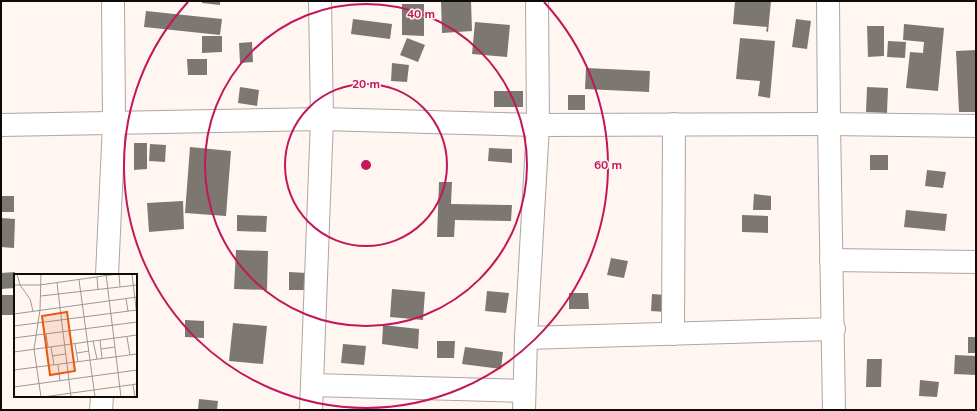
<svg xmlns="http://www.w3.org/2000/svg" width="977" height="411" font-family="'Nunito Sans',sans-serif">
	<rect width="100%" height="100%" fill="#fff6f2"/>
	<g fill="#7d7772">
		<path d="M202,1h18v4l-18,-2z"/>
		<path d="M441,1h30l1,30 -30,2z"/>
		<path d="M735,1h36l-3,31 -2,-1 1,-4 -34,-3z"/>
		<path d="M402,4h22v32l-22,-1z"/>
		<path d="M146,11l76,8 -2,16 -76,-8z"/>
		<path d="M353,19l39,5 -2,15 -39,-5z"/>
		<path d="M796,19l15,2 -4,28 -15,-2z"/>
		<path d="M475,22l35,3 -3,32 -35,-3z"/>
		<path d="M904,24l40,4 -6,63 -32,-3 4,-36 13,1 1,-11 -21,-2z"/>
		<path d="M867,26h17v30l-16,1z"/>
		<path d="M202,36h20v16l-20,1z"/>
		<path d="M407,38l18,7 -7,17 -18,-7z"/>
		<path d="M740,38l35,3 -5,57 -12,-2 2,-15 -24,-2z"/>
		<path d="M888,41l18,1 -1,16 -18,-1z"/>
		<path d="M252,42l1,20 -13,1 -1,-20z"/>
		<path d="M976,50v62h-17l-3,-61z"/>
		<path d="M187,59h20v16h-19z"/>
		<path d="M392,63l17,2 -2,17 -16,-1z"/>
		<path d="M586,68l64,3 -1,21 -64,-3z"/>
		<path d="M240,87l19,3 -2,16 -19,-3z"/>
		<path d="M867,87l21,1 -1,25 -21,-1z"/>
		<rect x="494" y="91" width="29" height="16"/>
		<rect x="568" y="95" width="17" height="15"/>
		<path d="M134,143h13v26l-13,1z"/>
		<path d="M150,144l16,1 -1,17 -16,-1z"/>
		<path d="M190,147l41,4 -5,65 -41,-3z"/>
		<path d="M489,148l23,1v14l-24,-2z"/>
		<rect x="870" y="155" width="18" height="15"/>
		<path d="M927,170l19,2 -3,16 -18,-2z"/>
		<path d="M439,182h13l-1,22 61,1 -1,16 -56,-1 -1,17h-17z"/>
		<path d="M754,194l17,2v14h-18z"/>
		<rect x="1" y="196" width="13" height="16"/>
		<path d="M183,201l1,28 -35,3 -2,-29z"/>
		<path d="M906,210l41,4 -2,17 -41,-4z"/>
		<path d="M237,215l30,1 -1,16 -29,-1z"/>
		<path d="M742,215l26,1v17l-26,-1z"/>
		<path d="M1,218l14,1 -1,29 -13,-1z"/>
		<path d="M236,250l32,1 -1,39 -33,-1z"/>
		<path d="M611,258l17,3 -4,17 -17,-3z"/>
		<path d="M15,272v16l-14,1v-16z"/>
		<path d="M289,272l17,1 -1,17h-16z"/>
		<path d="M392,289l33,3 -2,28 -33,-3z"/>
		<path d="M487,291l22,2 -3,20 -21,-2z"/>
		<path d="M569,293h19l1,16h-20z"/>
		<path d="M652,294l15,1 -1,17 -15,-1z"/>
		<path d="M1,295h14l-1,20h-13z"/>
		<path d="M185,320l19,1v17l-19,-1z"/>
		<path d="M233,323l34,3 -4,38 -34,-3z"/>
		<path d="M383,325l36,4 -1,20 -36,-5z"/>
		<rect x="968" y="337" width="8" height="16"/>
		<path d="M437,341h18l-1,17h-17z"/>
		<path d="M343,344l23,2 -2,19 -23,-2z"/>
		<path d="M465,347l38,5 -2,17 -39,-5z"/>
		<path d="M955,355l21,1v19l-22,-1z"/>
		<path d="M867,359h15l-1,28h-15z"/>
		<path d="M920,380l19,2 -2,15 -18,-1z"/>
		<path d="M199,399l19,2 -1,9h-19z"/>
	</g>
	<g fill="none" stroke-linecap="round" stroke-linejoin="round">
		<g stroke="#aea6a2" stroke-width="24">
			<g id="minor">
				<path d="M828,1l1,123 5,286"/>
				<path d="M1,125l321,-6 216,6 291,-1 147,2"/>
				<path d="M831,260l145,2"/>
				<path d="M107,275l7,-152 -1,-122"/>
				<path d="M673,334l1,-210"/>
				<path d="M526,338l308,-9"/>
				<path d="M312,385l212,6"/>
				<path d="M101,410l1,-14"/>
				<path d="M311,410l11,-291 -2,-118"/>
				<path d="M524,410l2,-72 12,-213 -1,-124"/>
			</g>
		</g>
		<use href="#minor" stroke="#fff" stroke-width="22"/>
	</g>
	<g fill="none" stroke="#c2185b" stroke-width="2">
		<circle cx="366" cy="165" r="81"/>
		<circle cx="366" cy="165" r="161"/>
		<path d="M544 2A242 242 0 1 1 188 2"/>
	</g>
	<g transform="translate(14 274)">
		<rect width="123" height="123" fill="#fff6f2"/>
		<path fill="none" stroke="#9e9895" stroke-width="1" d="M3,0l3,11 10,14 3,12M92,0l15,123M105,0l1,13M118,0l5,43M83,3l1,13M65,6l16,117M43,9l14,114M0,11h26l77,-11M27,22l96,-11M112,25l2,12M0,40l123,-17M0,52l123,-16M32,60l2,13M113,63l3,18M0,64l123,-16M86,66l2,18M79,67l4,18M61,70l3,18M37,73l3,18M87,75l14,-2M0,78l123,-17M63,79l12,-2M38,82l13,-2M44,91l2,16M0,96l123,-16M119,111l2,12M0,113l123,-17M27,123l-7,-48 6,-39 1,-36M29,123l94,-13"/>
		<path fill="#e8590c" fill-opacity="0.15" stroke="#e8590c" stroke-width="2" d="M53,38l8,59 -25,4 -8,-59z"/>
		<rect width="123" height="123" fill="none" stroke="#0d0b0a" stroke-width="2"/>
	</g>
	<circle cx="366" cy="165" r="6" fill="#c2185b" stroke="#fff6f2" stroke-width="2"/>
	<g font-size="12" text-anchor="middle" font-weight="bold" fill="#c2185b" stroke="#fff6f2" stroke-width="3" stroke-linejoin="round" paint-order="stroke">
		<text x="421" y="18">40 m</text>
		<text x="366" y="88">20 m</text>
		<text x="608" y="169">60 m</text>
	</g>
	<rect width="977" height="411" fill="none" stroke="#0d0b0a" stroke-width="4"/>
</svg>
